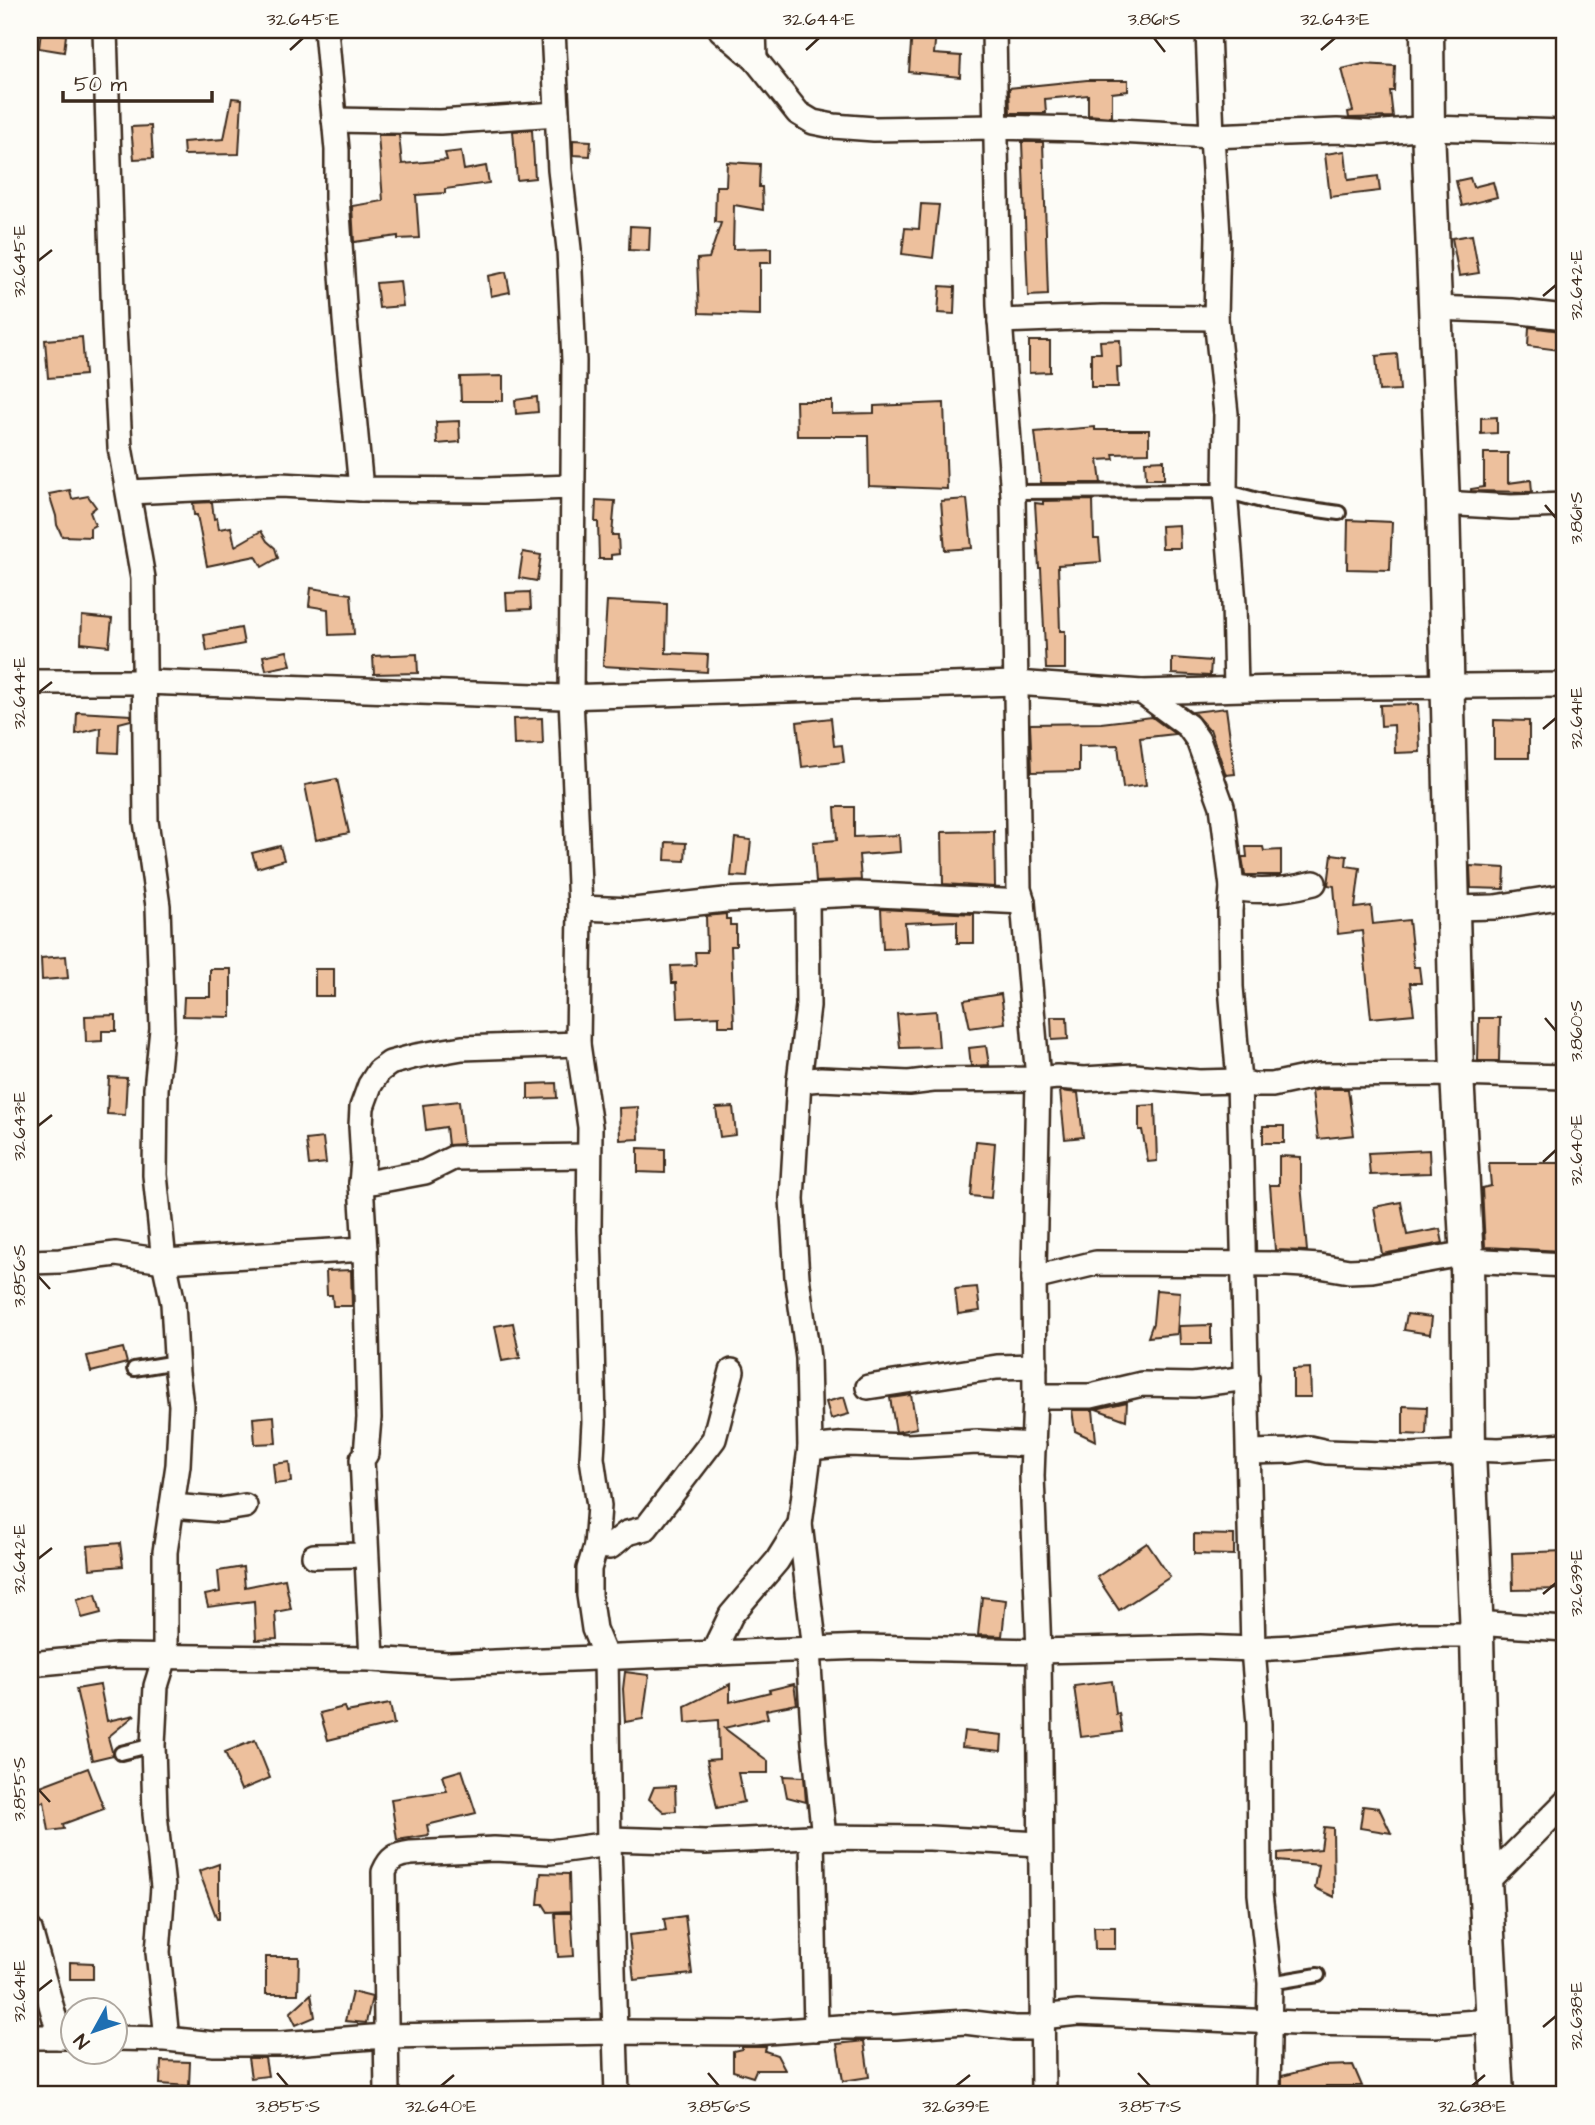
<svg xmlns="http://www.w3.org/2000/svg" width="1595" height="2125" font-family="'Architects Daughter',sans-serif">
	<rect width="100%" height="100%" fill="#fdfcf7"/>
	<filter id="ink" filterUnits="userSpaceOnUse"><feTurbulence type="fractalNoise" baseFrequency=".0143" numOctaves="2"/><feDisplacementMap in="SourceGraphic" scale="14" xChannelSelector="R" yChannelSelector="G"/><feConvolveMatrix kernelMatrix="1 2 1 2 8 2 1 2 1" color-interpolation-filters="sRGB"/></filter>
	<g filter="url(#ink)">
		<g fill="#edc09d" stroke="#3b2a1e" stroke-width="2">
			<path d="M912,30h24l-2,24 27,2 -1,21 -51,-5z"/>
			<path d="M41,31l25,4 -2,17 -25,-4z"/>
			<path d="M1363,64l32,2 -1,25h-4l3,26 -44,1 -1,-6 5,-1 -11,-42z"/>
			<path d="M1087,80h41v11l-16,2v24l-24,-2v-20l-43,4 1,14h-36l-1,-25z"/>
			<path d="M232,98l10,1 -3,55 -55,1 -1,-13 41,-3z"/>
			<path d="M151,126l2,32 -19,1 -3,-32z"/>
			<path d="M532,130l3,48 -18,2 -4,-49z"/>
			<path d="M378,135h21l3,29 45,-4 -2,-7 16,-2 3,19 22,-4 3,17 -44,6v4l-29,2 3,43 -21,1v-3l-44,6 -2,-36 31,-5z"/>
			<path d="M573,140l18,1 -1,15 -17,-1z"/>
			<path d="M1022,142h21l5,153 -20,1z"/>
			<path d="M1345,151l3,29 30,-4 2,15 -50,6 -5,-43z"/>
			<path d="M727,162l33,2 -1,23h3l1,23 -29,-5 -1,44 38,-1v15h-11v52l-61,-2 -2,-54 12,-1 12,-35 -6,-1 1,-36h10z"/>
			<path d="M1470,178l3,9 20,-5 4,15 -35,9 -6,-25z"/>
			<path d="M921,204l18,1 -6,53 -31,-4 3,-26 14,1z"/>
			<path d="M630,226l20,1 -1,24 -20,-1z"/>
			<path d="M1472,235l7,38 -20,3 -7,-38z"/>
			<path d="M506,272l4,20 -19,4 -3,-20z"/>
			<path d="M400,281l3,25 -24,2 -3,-25z"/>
			<path d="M940,286l15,1 -1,27 -16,-1z"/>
			<path d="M1529,327l32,4 -2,19 -31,-4z"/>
			<path d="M82,337l3,38 -37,3 -3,-38z"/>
			<path d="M1120,340l1,27h-4l1,20h-27v-34h10l-1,-12z"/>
			<path d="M1029,341h21v31l-21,1z"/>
			<path d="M1397,354l3,36 -21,1 -3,-35z"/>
			<path d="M503,376v25h-42l-1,-24z"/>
			<path d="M537,397l1,15 -22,2 -1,-14z"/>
			<path d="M796,401h36v13l42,-1v-7l70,-3 3,86 -78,-3 -1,-50h-71z"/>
			<path d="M1497,417v16l-16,1v-16z"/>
			<path d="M459,421l1,21 -23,2 -1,-22z"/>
			<path d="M1095,427v3h54v23l-36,1 1,5 -16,1 3,23h-60l-6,-51z"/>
			<path d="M1484,453h24v30l23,-3 1,12 -61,-1v-2l13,-2z"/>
			<path d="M1164,460v19h-18l-1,-18z"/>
			<path d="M70,490l2,9 16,-3 8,11 -6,5 5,13 -5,3v9l-28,-1 -5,-11 -1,-9 -7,-22z"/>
			<path d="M967,499l5,49 -27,2 -4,-49z"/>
			<path d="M596,500l19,1 -3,34h6l1,19 -8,1v4h-12l-1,-37h-3z"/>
			<path d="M1093,500l1,39h5l2,23 -43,3 2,66h5v38h-19l-5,-101h-2l-4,-65 8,1v-3z"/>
			<path d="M212,502l2,17 3,-1 2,11 12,-2 4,19 26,-15 6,10 8,7 3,10 -16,9 -6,-11 -49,10 -10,-51h-3l-1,-12z"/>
			<path d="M1348,520l44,2 -2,48 -43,-1z"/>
			<path d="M1179,525l1,23h-18l-1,-22z"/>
			<path d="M523,552l18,3 -4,26 -18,-3z"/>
			<path d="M311,588l40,6 3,40 -25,1 -1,-26 -19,-3z"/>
			<path d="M530,592l1,17 -24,1 -1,-17z"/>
			<path d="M607,601l60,3 -1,49 42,2 -1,17 -104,-6z"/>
			<path d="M82,616l30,3 -3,27 -28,-3z"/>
			<path d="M241,628l3,16 -37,7 -3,-16z"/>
			<path d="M287,651l4,14 -25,5 -3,-14z"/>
			<path d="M417,654l1,19 -44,1 -1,-18z"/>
			<path d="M1172,658l39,3 -1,15 -38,-2z"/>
			<path d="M1418,704l2,48 -25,1 -1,-28 -13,1 -1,-21z"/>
			<path d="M1226,708l9,66 -9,1 -16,-46h-2l-15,-17z"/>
			<path d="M77,712l54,3v5l-12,3 -1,30 -18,-1 1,-24 -25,6z"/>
			<path d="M1152,717l23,17 -35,4 6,47 -23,3 -5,-43 -39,1v25l-47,1 -2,-48 71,-1z"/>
			<path d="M542,718l1,26 -29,1 -1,-26z"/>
			<path d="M831,718l3,28 8,-1 2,17 -42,5 -5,-45z"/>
			<path d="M1494,720l35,1v37h-35z"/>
			<path d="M337,779l12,54 -33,7 -11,-55z"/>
			<path d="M835,807h19v30l45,-2 1,17 -41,3 2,25 -45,2 -3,-40 24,-2z"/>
			<path d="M994,831l1,56 -52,-3 -1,-52z"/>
			<path d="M735,838l16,2 -4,37 -16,-1z"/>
			<path d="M666,842l20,1 -1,18 -20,-1z"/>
			<path d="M280,846l4,14 -27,8 -5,-15z"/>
			<path d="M1246,847h17l1,4 17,-1v25h-36l-3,-18h5z"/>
			<path d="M1332,854l15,2 -1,10 14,2 -5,40 16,-2 2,18 36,-4 5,47h5l2,16h-11l4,31 -43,4 -9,-87 -24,3 -4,-48 -6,-1z"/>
			<path d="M1470,866l35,2 -1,21 -33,-1z"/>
			<path d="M881,909l93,5v29h-17v-22l-52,2 2,25 -24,1z"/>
			<path d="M726,914v5h4v6h6v21h-5l3,80h-15v-10l-41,2 -2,-35h-4l-1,-17 25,-1 -1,-13h12l-1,-36z"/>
			<path d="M66,956l2,22 -26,2 -1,-22z"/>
			<path d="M210,969h21v48l-48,-1 1,-19h26z"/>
			<rect x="315" y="969" width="19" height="27"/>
			<path d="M1001,994l4,29 -35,5 -6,-28z"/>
			<path d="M936,1011l3,36 -39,1 -3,-34z"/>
			<path d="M116,1015v16h-14v10l-16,1 -1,-26z"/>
			<path d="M1051,1017h16l1,22 -16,1z"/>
			<path d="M1479,1018h21l-1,43h-21z"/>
			<path d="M986,1046l3,19 -18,1 -2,-18z"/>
			<path d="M109,1077l18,1 -2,37 -18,-1z"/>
			<path d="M556,1083l1,15 -29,1v-15z"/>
			<path d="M1321,1089h27l6,46 -36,4 -6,-48z"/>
			<path d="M1060,1091l18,2 5,44 -18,2z"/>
			<path d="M459,1101l4,43 -15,1 -2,-18 -20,3 -3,-25z"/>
			<path d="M1155,1105l2,56 -9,1 -6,-32h-3v-24z"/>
			<path d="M638,1107l1,32 -19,1 -1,-32z"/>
			<path d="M733,1107l3,28 -16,2 -4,-29z"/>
			<rect x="1263" y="1126" width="21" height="17"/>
			<path d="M323,1138l3,25 -17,2 -3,-25z"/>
			<path d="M976,1141l19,2 -4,55 -20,-2z"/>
			<path d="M638,1148l27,1v24l-27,-1z"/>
			<path d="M1429,1150l1,23 -60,2 -2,-22z"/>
			<path d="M1279,1156l22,1v27l6,67 -32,-1 -5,-65h9z"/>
			<path d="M1489,1163h71l2,88 -77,-4 -3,-59 9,-2z"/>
			<path d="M1401,1202l6,33 33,-6 3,14 -61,11 -8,-47z"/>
			<path d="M351,1270l1,36h-19l-1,-11h-5l-1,-24z"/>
			<path d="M977,1287l3,24 -22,3 -3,-25z"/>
			<path d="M1156,1290l24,2 -3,42 -29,3 5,-14z"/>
			<path d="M1407,1314l25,3 -2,17 -26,-4z"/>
			<path d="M513,1323l7,35 -18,3 -7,-35z"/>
			<path d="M1211,1325v19h-31l-1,-18z"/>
			<path d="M123,1348l4,15 -36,9 -4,-16z"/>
			<path d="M1310,1368l1,29h-18v-28z"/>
			<path d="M911,1395l6,33 -21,4 -6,-34z"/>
			<path d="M844,1397l5,17 -18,5 -5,-17z"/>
			<path d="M1127,1402l-1,18 -30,-11z"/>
			<path d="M1403,1406l24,1 -1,28 -23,-1z"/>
			<path d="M1072,1410h21l3,31 -21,-10z"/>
			<path d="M274,1416l2,27 -21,1 -2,-26z"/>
			<path d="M289,1462l2,20 -16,2 -2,-20z"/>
			<path d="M1194,1534l40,1v20l-40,-1z"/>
			<path d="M120,1543l3,23 -33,3 -2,-23z"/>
			<path d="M1147,1543l23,34 -51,33 -22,-33z"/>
			<path d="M1565,1551v38l-52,1 -1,-37z"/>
			<path d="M243,1567l2,20 40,-8 6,30 -16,3 2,27 -21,1 -2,-39 -46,6 -3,-12 15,-3 -2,-21z"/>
			<path d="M96,1594l5,19 -19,5 -5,-19z"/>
			<path d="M982,1597l24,3 -4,36 -24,-1z"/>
			<path d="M625,1672l24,3 -6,44 -18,3 -2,-33z"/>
			<path d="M1112,1681l4,33 3,-1 3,19 -41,5 -7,-51z"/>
			<path d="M730,1684v18l40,-10 -1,-2 25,-6 3,20 -31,6 2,8 -44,10 44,33v12h-30l6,29 -27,6 -10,-48 12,-1 -1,-39 -32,3 -1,-17z"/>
			<path d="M100,1685l7,36 28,-6 -27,22 5,18 -21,5 -16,-71z"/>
			<path d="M390,1704l4,20 -66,16 -8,-27 24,-6 2,5z"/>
			<path d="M964,1731l38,4 -1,16 -39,-4z"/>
			<path d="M255,1740l15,38 -29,12 -16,-38z"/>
			<path d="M88,1768l16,41 -41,15 1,5 -15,2 -5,-30 -14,7v-18z"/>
			<path d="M462,1770l14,43 -49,12 2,10 -32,5 -6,-41 56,-8 -5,-15z"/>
			<path d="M783,1776l21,1 2,25 -19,-5z"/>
			<path d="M675,1786l1,25 -12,1 -15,-13 5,-12z"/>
			<path d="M1363,1806l16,2 12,25 -31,-5z"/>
			<path d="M1324,1827l9,1 1,69 -19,-9 4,-23 -41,-4v-8l43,-4z"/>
			<path d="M219,1864v55h-2l-18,-48z"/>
			<path d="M541,1873l28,1 1,37 -22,1 -5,-8h-5z"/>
			<path d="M555,1913h16l3,43 -16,1z"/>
			<path d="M685,1916l7,58 -58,6 -5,-45 37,-4 -2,-12z"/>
			<path d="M1094,1927h21v22h-20z"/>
			<path d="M266,1957h33l-1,37h-32z"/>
			<path d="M70,1962l23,1v16h-23z"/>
			<path d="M352,1992l20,5 -6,26 -21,-2z"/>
			<path d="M311,1994l4,23 -19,8 -6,-12z"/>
			<path d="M864,2041l5,36 -26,4 -6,-37z"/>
			<path d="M742,2047h24l-1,4 12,4 8,15h-29l-3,7 -20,-6v-20l9,-2z"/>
			<path d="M248,2058h17l3,18 -17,2z"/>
			<path d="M161,2061l29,1 -1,24 -29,-2z"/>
			<path d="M1353,2065l9,21h-36l2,9h-46v-19l39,-10z"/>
		</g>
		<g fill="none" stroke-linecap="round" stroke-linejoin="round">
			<g stroke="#3b2a1e" stroke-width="18">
				<g id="lane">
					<path d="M1013,492l212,-1 44,12 70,10"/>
					<path d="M134,1369l42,-7"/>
					<path d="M121,1753l32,-8"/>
					<path d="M1270,1983l48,-8"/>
				</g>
			</g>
			<g stroke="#3b2a1e" stroke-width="28">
				<g id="street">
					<path d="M105,30l9,295 6,122 23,131 3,243 12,85 4,123 -6,60 -1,86 9,86 9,42 4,70 4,32 -3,60 -13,87v105l-9,29 -3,59 2,69 8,73 -5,65 9,87"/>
					<path d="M326,30l11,120v48l8,122 16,169"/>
					<path d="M553,30l7,140 9,79 5,112 -3,336 9,211 -2,136 12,83 -1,102 5,193 -2,36 7,48 -3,40 -7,23v26l5,34 12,29 3,186 8,251"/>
					<path d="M721,30l34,29 43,54 15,9 20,4 41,3 120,-2 87,2 131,7 125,-5 37,2 54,-5 137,4"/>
					<path d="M754,30l1,29"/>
					<path d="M994,30l5,276 14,190 6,393 4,13 15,177 -4,191 1,126 -3,80 7,175 4,444"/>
					<path d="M1208,30l4,106 6,100 -2,82 10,96 -1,77 9,112 2,85"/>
					<path d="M334,120l106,2 117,-8"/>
					<path d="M1435,308l77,3 53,6"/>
					<path d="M1000,321l103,-4 113,1"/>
					<path d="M129,492l151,-7 81,4 124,1 87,-3"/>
					<path d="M1443,503l68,4 54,-2"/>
					<path d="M30,682h114l419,15 453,-14 126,9 136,-4 287,-3"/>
					<path d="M1142,692l46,34 10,14 24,66 10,81 -2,24 1,76 8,94 14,568 6,75 1,170 10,89 -2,112"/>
					<path d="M1232,887c27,7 55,3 82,-4"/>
					<path d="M807,896l1,110 -9,75 -7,118 5,78 11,81 2,90 -10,76 15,126"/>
					<path d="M580,908l54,2 91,-10 132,-6 166,8"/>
					<path d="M1453,908l42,-1 70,-11"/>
					<path d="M799,1081l22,-2 88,4 24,-3 105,-1 19,-2 27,2 50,-3 65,6 40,-1 14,4h19l47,-10 138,-1 108,3"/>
					<path d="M361,1184l64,-12 28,-14 135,-2"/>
					<path d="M1467,1260l98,5"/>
					<path d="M30,1262l30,-1 56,-7 48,7 201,-12"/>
					<path d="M1034,1278l62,-15 191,1 33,2 29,5 23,-1 95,-17"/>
					<path d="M868,1387l129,-20 38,-1"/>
					<path d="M1035,1396h56l51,-12 51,1 54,-7"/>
					<path d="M810,1448l38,-4 60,2 69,-4 57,3"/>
					<path d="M1469,1449l30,1 66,-5"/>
					<path d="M1249,1452l42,-1 18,-3 18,4 85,3 57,-3"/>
					<path d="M172,1506l48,4 25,-4"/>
					<path d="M596,1546l14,1 17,-14 19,-5 68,-89 18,-68"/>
					<path d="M314,1556l51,-1"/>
					<path d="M1476,1623l89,6"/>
					<path d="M808,1650l6,93 10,94"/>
					<path d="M712,1654l19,-39 46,-54 23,-37"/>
					<path d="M372,1659l-10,-200 4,-5 3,-36 -4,-169 -4,-65 2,-24 -2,-34 1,-19 8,-22 9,-14 11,-8 26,-7 46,-8 116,-4"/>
					<path d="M30,1664l86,-8 256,3 76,5 415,-17 176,4 161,-4 53,2 40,-2 124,-12h60"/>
					<path d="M812,1837l4,192"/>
					<path d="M609,1839l97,3 102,-5 122,1 110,6"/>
					<path d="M1485,1883l80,-80"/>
					<path d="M30,1930l30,107"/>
					<path d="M1042,2017l36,-4 217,10 139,2 58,-4"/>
					<path d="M30,2037h44"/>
					<path d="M116,2038l51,1 47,5h67l104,-8 229,-4 139,1 87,-6h56l69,-5 49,6h28"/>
					<path d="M387,2095l-3,-223c6,-14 11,-17 27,-19l83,-4 56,3 59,-8"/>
				</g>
			</g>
			<g stroke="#3b2a1e" stroke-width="37">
				<path id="secondary" d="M1427,30l1,98 15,375 14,571 10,186 2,192 8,183 4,174 16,286"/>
			</g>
			<use href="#lane" stroke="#fdfcf7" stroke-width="12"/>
			<use href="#street" stroke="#fdfcf7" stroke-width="23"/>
			<use href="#secondary" stroke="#fdfcf7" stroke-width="32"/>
		</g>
	</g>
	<path fill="none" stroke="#3b2a1e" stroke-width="2.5" d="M1154,38l11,14M290,50l13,-12M806,50l13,-12M1321,50l14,-12M38,261l14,-11M1543,296l13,-11M1545,505l11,13M38,693l14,-11M1543,729l13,-11M1545,1018l11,13M38,1126l14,-11M1543,1162l13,-12M38,1276l12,13M38,1559l14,-11M1543,1594l13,-11M38,1789l12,13M38,1991l14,-11M1543,2027l13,-11M277,2073l11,13M708,2073l11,13M1138,2073l12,13M441,2086l13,-11M956,2086l14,-11M1472,2086l13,-11"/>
	<rect width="1595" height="2125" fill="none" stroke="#fdfcf7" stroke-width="77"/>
	<g transform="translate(94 2031) rotate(230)"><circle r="33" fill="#fdfcf7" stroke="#afa8a0" stroke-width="2"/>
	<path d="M0-5L12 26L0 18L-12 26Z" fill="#1f6fb2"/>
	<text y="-10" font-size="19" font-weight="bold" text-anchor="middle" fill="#3b2a1e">N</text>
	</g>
	<path d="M63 91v10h149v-10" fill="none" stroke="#3b2a1e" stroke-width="3.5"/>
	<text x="74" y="91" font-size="21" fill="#3b2a1e" stroke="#fdfcf7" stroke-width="5" paint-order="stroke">50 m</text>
	<rect x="38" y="38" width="1518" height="2048" fill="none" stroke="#3b2a1e" stroke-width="2.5"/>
	<g font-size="18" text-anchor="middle" fill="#3b2a1e">
		<text x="303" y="25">32.645°E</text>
		<text x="819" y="25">32.644°E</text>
		<text x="1154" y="25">3.861°S</text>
		<text x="1335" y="25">32.643°E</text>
		<text transform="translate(19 261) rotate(-90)" y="6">32.645°E</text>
		<text transform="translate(1576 285) rotate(-90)" y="6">32.642°E</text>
		<text transform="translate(1576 518) rotate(-90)" y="6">3.861°S</text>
		<text transform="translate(19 693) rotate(-90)" y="6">32.644°E</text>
		<text transform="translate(1576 718) rotate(-90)" y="6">32.641°E</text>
		<text transform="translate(1576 1031) rotate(-90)" y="6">3.860°S</text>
		<text transform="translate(19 1126) rotate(-90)" y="6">32.643°E</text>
		<text transform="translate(1576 1150) rotate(-90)" y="6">32.640°E</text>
		<text transform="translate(19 1276) rotate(-90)" y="6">3.856°S</text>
		<text transform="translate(19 1559) rotate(-90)" y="6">32.642°E</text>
		<text transform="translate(1576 1583) rotate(-90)" y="6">32.639°E</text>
		<text transform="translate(19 1789) rotate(-90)" y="6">3.855°S</text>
		<text transform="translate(19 1991) rotate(-90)" y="6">32.641°E</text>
		<text transform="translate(1576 2016) rotate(-90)" y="6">32.638°E</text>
		<text x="288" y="2112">3.855°S</text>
		<text x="441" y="2112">32.640°E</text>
		<text x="719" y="2112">3.856°S</text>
		<text x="956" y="2112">32.639°E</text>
		<text x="1150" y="2112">3.857°S</text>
		<text x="1472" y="2112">32.638°E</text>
	</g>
</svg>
